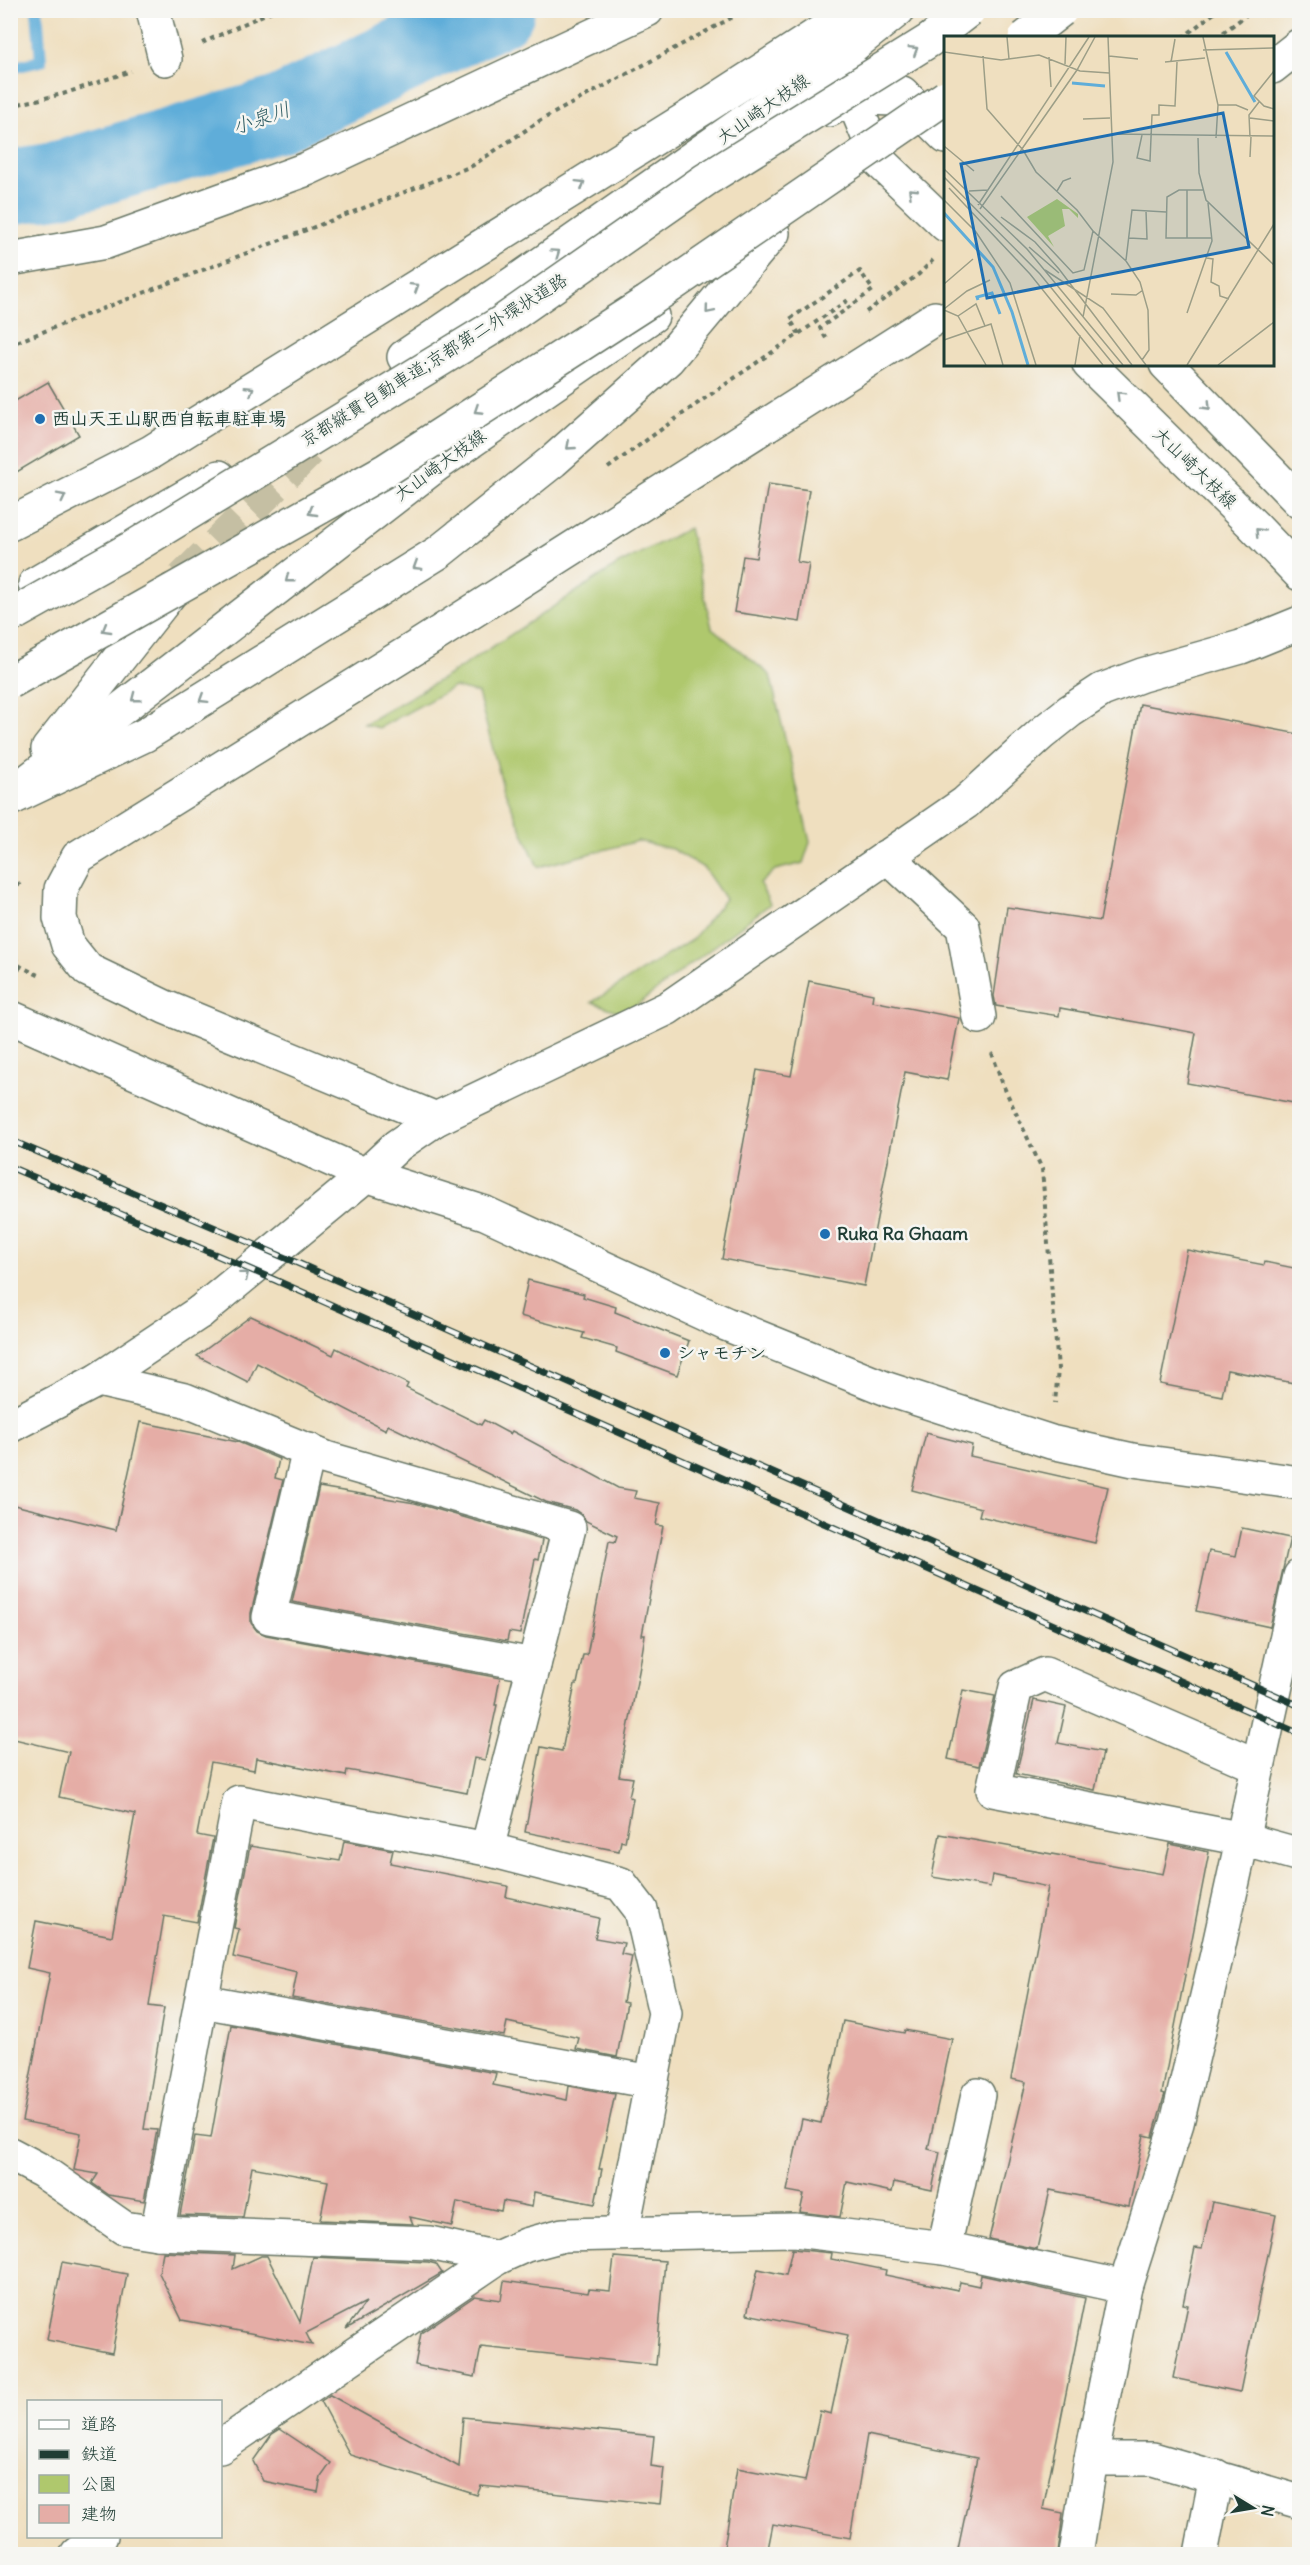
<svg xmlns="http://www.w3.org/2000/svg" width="1310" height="2565" font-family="Delius,'Klee One',sans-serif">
	<rect width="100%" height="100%" fill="#f6f6f2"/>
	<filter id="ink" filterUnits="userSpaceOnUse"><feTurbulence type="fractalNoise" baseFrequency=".0167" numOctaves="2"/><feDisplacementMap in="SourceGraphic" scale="12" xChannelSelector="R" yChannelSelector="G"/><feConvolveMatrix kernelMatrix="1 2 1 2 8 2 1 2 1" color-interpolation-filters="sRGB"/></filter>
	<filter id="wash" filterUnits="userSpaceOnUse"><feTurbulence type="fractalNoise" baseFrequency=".008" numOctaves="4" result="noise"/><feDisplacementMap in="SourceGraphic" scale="24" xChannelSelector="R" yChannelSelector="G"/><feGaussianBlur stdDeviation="1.35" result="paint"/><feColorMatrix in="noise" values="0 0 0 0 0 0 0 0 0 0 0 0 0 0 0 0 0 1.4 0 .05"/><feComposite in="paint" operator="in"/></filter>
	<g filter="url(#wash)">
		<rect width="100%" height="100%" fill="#efdfbf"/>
		<path fill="#afc86d" stroke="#678250" stroke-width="1.5" d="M689,528l23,100 58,47 40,167 -7,21 -28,7 -15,14 10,20 -145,110 -33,-12 101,-63 32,-40 -21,-31 -32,-19 -34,-8 -100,26 -35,-80 -25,-94 -24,-6 -75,41 -15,-4 93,-54 160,-105z"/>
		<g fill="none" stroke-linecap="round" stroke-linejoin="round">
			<path stroke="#5fadd9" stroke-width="12" d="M10,68l31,-7 -4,-51"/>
			<path stroke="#5fadd9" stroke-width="76" d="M10,187l46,-7 224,-66 217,-104"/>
		</g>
		<g id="blocks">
			<g fill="#e5ada6">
				<path d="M48,382l31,53 -69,41v-72z"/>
				<path d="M768,484l41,6 -12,72 12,2 -9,58 -66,-10 9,-56 13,2z"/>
				<path d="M1140,704l159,30v370l-112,-21 9,-50 -136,-25 -1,8 -63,-10 -2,-10 13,-89 93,14z"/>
				<path d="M809,981l64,13 -1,7 87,17 -12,62 -42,-8 -41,214 -142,-27 35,-189 34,6z"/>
				<path d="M1187,1250l77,15 1,-3 34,7v115l-72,-14 -5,26 -62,-12z"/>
				<path d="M528,1280l56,14 -1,3 33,10 -1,5 74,29 -12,34 -61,-23 1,-4 -35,-10 2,-5 -64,-17z"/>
				<path d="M251,1316l82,39 3,-7 72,36 -2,4 75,37 3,-5 26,14 2,-3 106,57 18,3 -2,7 26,5 -4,22 7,1 -21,109h3l-5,31 -21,110 14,2 -4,19 4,1 -8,44 -4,-1 -2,10 -94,-19 16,-85 21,4 13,-67h2l6,-29h4l22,-114 6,1 2,-6 -31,-15 -4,-6 -7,-5 -29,-8 -158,-77 -2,5 -129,-67 -9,19 -51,-26z"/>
				<path d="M140,1422l98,20 41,17 -4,19 8,2 -32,133v10l6,8 9,4 234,43 -5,27h2l-12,55 -11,-2 -7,35 -91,-18 -29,-5 -1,6 -90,-18 -2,12 -43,-8 -14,73 16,3 -16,84 -33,-6 -15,90 15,2 -20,121 13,1 -13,71 -35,-6 -17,-12 6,-9 -24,-4 7,-37 -59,-12 28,-148 -23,-5 9,-47 76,15 23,-122 -76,-17 10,-45 -59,-14v-234l106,26z"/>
				<path d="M926,1433l46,12 -2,11 138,31 -13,56 -116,-27 2,-8 -69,-18z"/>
				<path d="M319,1487l96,16 127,37 -4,20 -3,-1 -15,75 -11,-2 -2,9 -215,-39z"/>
				<path d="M1242,1528l48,10 -20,89 -74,-16 13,-60 27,5z"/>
				<path d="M963,1690l32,6 -16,70 -31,-7z"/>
				<path d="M1034,1700l32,7 -8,36 45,9 -8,38 -79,-16z"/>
				<path d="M940,1834l223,40 7,-30 39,8 -47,241 3,1 -2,6 -10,37 -9,-2 -15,71 -79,-16 -13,59 -48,-10 37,-157 -15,-3 37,-192 -56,-12 -2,12 -58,-10z"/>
				<path d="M344,1841l49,9 -3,13 118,23 -2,11 93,21 -4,20 29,5 -3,11 11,2 -9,46 4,1 -10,54 -41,-8 3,-11 -72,-16 -3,14 -212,-38 5,-26 -64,-15 6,-28 -5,-1 16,-82 90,15z"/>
				<path d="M843,2021l61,12 1,-3 47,9 -24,110 12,3 -8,38 -38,-8 -2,10 -45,-10 -7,35 -40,-5 4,-18 -17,-3 15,-72 19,4z"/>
				<path d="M231,2025l265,48 -3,12 74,15 2,-14 46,8 -16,75h3l-7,35 -61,-12 -2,15 -29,-6 -2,10 -44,-9 -5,24 -42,-9 3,7 -93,-4 8,-39 -76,-14 -9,50 -63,-2 15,-79 16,2z"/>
				<path d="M1212,2202l64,13 -36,177 -67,-14 15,-73 -5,-1 12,-56 7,1z"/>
				<path d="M792,2249l40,4 -1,6 55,11 -1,5 73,15 2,-8 19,4 2,-11 104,23 -42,211 20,4 -5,41h-101l20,-96 -110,-23 -17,103 -77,-14 -6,30h-44l14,-86 68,13 15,-70 11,3 17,-79 -101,-21 11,-45 28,6z"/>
				<path d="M163,2252l72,3 -2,14 28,-13h6l33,66 13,-65 115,5 8,2 6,9 -96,56 20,-27 -60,31 6,12 -130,-25 -23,-47z"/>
				<path d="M614,2257l51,4 -9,104 -175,-18 -6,30 -60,-12 6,-32 54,-37 26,4 3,-19 84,12 1,-4 21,2z"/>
				<path d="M62,2262l65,12 -15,79 -65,-13z"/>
				<path d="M330,2395l129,72 4,-50 191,19 -3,30 13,2 -4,36 -179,-18 -4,9 -127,-40 -29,-54z"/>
				<path d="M280,2429l51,34 -10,14 -3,15 -55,-11 -10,-20 19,-27z"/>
			</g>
		</g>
	</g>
	<g filter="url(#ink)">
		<use href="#blocks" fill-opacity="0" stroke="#687665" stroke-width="1.5"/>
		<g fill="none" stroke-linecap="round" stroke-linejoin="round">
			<path stroke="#c5bfa3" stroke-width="33" stroke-dasharray="33 16" stroke-linecap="butt" d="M182,579l138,-139"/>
			<g stroke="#687665" stroke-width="36">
				<g id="minor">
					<path d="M153,10l12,49"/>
					<path d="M1272,67l28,-22"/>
					<path d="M10,259l96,-17 201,-73 340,-159"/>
					<path d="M887,856l76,71 16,90"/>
					<path d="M436,1119l232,-111 297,-205 76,-69 29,-23 32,-21 40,-15 99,-28 59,-24"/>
					<path d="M200,1312l166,-137 32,-30 38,-26 -271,-112 -77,-37 -20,-25 -8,-27 1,-29 17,-32 337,-209 520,-330"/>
					<path d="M98,1380l87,20 141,58 243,70 -82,321"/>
					<path d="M309,1450l-40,167 265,48"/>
					<path d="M1258,1766l-213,-92 -29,13 -23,103 250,49 57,16"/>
					<path d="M202,2001l450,81"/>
					<path d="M10,2154l32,17 82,57 33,5 273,10 67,15"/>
					<path d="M157,2233l82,-431 248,47 134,35 20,26 24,103 -43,220"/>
					<path d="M944,2248l34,-153"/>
					<path d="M220,2447l277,-189 29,-13 37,-10 232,-5 149,18 181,39"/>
					<path d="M1091,2459h62l147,43"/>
					<path d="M77,2554l24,-18"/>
					<path d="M1076,2554l15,-95 34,-172 52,-164 40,-169 83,-378"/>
					<path d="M1201,2554l15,-78"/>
				</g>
			</g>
			<g stroke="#687665" stroke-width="36">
				<g id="tertiary">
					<path d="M855,44l43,-34"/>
					<path d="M10,1017l356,158 119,38 241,111 161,65 164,53 82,18 167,23"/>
					<path d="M10,1426l88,-46 102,-68"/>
				</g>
			</g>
			<g stroke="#687665" stroke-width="36">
				<g id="primary">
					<path d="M856,73l2,39 20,48 68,65"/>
					<path d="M902,93l44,44"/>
					<path d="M404,357l114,-77 337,-236"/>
					<path d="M1089,364l164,161 47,49"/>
					<path d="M1166,364l134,138"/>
					<path d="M48,749l125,-159"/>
					<path d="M20,787l415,-321 217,-150"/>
				</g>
			</g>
			<g stroke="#687665" stroke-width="36">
				<g id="motorway">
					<path d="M829,110c25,-16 53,-12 81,-9"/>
					<path d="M10,524l141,-72 554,-345 150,-97"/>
					<path d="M35,584l184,-107"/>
					<path d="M10,799l135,-64 294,-183 114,-91 115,-102 105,-126"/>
				</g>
			</g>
			<g stroke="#687665" stroke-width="4" stroke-dasharray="4.5 4.5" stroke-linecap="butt">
				<path d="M1182,38l36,-28"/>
				<path d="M1216,38l37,-28"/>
				<path d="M202,43l72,-33"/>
				<path d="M10,106l53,-12 68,-23"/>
				<path d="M866,312l53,-38 14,-14"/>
				<path d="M799,334l-9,-15 70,-48 13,19 -53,38 7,12"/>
				<path d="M10,347l4,-4 458,-177 69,-46 205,-110"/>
				<path d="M608,468l80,-58 163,-112"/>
				<path d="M10,892l11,-10"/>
				<path d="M10,949l10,17 22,11"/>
				<path d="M15,979l5,-13"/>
				<path d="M992,1053l11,32 39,84 16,200 -3,34"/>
			</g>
			<use href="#minor" stroke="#fff" stroke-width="33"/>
			<use href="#tertiary" stroke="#fff" stroke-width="33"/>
			<use href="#primary" stroke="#fff" stroke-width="33"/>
			<use href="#motorway" stroke="#fff" stroke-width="33"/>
			<g stroke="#1f3d34" stroke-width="7">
				<g id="rail">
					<path d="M10,1140l292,125 998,441"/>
					<path d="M10,1167l265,113 1025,454"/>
				</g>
			</g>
			<use href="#rail" stroke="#f6f6f2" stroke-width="4.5" stroke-dasharray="14" stroke-linecap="butt"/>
			<g stroke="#687665" stroke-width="36" stroke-linecap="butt">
				<g id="motorway-bridge">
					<path d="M1025,38l36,-28"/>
					<path d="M10,616l120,-67 372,-227 203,-142 225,-140 39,-30"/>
					<path d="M10,682l376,-212 261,-168 299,-205"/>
				</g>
			</g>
			<use href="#motorway-bridge" stroke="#fff" stroke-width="33"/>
		</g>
		<defs><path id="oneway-chevron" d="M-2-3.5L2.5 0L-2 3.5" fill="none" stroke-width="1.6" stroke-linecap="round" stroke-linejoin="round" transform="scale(1.5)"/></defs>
		<g stroke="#8f9e9a">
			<use href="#oneway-chevron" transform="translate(914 50) rotate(-32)"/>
			<use href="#oneway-chevron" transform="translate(581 184) rotate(-32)"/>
			<use href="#oneway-chevron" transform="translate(912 192) rotate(-136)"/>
			<use href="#oneway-chevron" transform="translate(556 253) rotate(-35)"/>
			<use href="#oneway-chevron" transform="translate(415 287) rotate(-32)"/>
			<use href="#oneway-chevron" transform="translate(709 310) rotate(130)"/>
			<use href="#oneway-chevron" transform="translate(250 390) rotate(-32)"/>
			<use href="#oneway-chevron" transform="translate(1120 395) rotate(-136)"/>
			<use href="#oneway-chevron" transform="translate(1207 406) rotate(46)"/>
			<use href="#oneway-chevron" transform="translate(478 410) rotate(147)"/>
			<use href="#oneway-chevron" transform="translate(570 446) rotate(139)"/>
			<use href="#oneway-chevron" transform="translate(62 497) rotate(-27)"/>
			<use href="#oneway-chevron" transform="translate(312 512) rotate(150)"/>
			<use href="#oneway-chevron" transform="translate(1259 532) rotate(-134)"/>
			<use href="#oneway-chevron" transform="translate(417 566) rotate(148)"/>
			<use href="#oneway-chevron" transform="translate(289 579) rotate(142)"/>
			<use href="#oneway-chevron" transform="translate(106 629) rotate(150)"/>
			<use href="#oneway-chevron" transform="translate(135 698) rotate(142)"/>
			<use href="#oneway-chevron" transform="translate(203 699) rotate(148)"/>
			<use href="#oneway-chevron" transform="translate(245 1275) rotate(-40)"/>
		</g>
	</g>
	<g fill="#1f6fb2" stroke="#f6f6f2" stroke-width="2">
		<circle cx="40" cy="419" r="6"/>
		<circle cx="825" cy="1234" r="6"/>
		<circle cx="665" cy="1353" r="6"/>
	</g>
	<g text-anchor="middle" stroke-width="5" stroke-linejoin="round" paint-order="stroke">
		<g font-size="18" fill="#1f3d34" stroke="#f6f6f2">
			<text transform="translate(763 109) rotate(-35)" y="6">大山崎大枝線</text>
			<text transform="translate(434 360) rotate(-32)" y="6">京都縦貫自動車道;京都第二外環状道路</text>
			<text transform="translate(440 465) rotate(-36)" y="6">大山崎大枝線</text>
			<text transform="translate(1195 468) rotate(44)" y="6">大山崎大枝線</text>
		</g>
		<g font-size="18" font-weight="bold" fill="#1f3d34" stroke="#f6f6f2" text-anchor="start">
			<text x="52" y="425">西山天王山駅西自転車駐車場</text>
			<text x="837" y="1240">Ruka Ra Ghaam</text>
			<text x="677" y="1359">シャモチン</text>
		</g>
		<g font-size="20" font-style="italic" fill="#325f66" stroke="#f6f6f2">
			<text transform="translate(261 118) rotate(-19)" y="7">小泉川</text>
		</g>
	</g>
	<g transform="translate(944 36)">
		<rect width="330" height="330" fill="#efdfbf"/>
		<path d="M113,163l21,15v4l-9,-9h-7l3,17 -17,10 6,11 -27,-30z" fill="#afc86d"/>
		<path fill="none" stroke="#5fadd9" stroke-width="3" d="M282,16l29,50M128,47l33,3M0,177l49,54 19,45 16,53M34,264l-1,-3 15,-4 8,21"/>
		<path fill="none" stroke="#9c9e87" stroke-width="1.5" d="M63,1l2,22M259,1l15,68 -2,33M259,14l71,-2M0,16l57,8 38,-5 41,16 29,2M39,20l4,53 36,41 13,22 41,38 16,21M165,20l29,3M105,21l2,30M221,26l40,-4M227,26l4,-23M121,28l1,-27M330,35l-20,25 10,10 10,3M274,69h18l12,5M306,82l24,3M139,83l27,-1M168,98l162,2M198,99l-5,23 13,3 2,-46h7v-10l16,1 2,-44M306,101l-1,-22 10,-13M254,102l1,35 7,27 68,65M0,110l30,25M306,121l1,-20M0,133l83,80 96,116M0,141l96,97 74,91M5,152l81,86 73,91M243,154v48M259,154h-24l-12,7 -1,41h46M25,155l19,-1M113,155l6,-10 8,-3M57,160l72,77 11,-3 9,-39 33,30 14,21 8,28 1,40 -7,10M0,164l32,32 34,51 26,82M264,167l4,38 -6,17 7,1 -2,23 8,4 1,10 9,3M34,169l111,-168M36,173l97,-139 18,-33M57,181l34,25 24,27 73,96M185,202l18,1 -1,-28M85,211l30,26M182,224l6,-50 34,2M101,234l58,38 43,57M0,248l29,-25M167,258l25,1 7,-5M0,273l23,-18 23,-11M0,274l14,6 9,16 -23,8M243,277l19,-55M14,280l18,-12 9,22M139,281l30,-155 -5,-125M42,329l-19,-33 24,-8 12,41M131,329l5,-30M243,329l87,-141M274,329l56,-43"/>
		<path fill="#1f6fb2" fill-opacity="0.15" stroke="#1f6fb2" stroke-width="3" d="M279,77l26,134 -262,51 -26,-134z"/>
		<rect width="330" height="330" fill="none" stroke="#1f3d34" stroke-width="3"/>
	</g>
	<rect width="1310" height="2565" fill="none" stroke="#f6f6f2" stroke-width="36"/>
	<rect x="27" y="2400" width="195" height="138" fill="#f6f6f2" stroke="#a0aca6" stroke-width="1.5"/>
	<rect x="39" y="2420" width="30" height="9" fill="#ffffff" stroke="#a0aca6" stroke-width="1.5"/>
	<text x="81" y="2430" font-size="18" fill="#1f3d34">道路</text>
	<rect x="39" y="2450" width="30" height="9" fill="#1f3d34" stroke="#a0aca6" stroke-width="1.5"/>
	<text x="81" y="2460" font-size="18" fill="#1f3d34">鉄道</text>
	<rect x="39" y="2475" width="30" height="18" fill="#afc86d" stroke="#a0aca6" stroke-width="1.5"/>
	<text x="81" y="2490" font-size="18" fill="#1f3d34">公園</text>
	<rect x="39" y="2505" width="30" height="18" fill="#e5ada6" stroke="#a0aca6" stroke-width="1.5"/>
	<text x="81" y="2520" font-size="18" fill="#1f3d34">建物</text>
	<g transform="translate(1253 2508) rotate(101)" stroke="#f6f6f2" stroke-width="4.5" paint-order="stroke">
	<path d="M0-4.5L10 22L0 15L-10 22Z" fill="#1f3d34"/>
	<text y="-9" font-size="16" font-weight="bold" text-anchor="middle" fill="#1f3d34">N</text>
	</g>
</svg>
